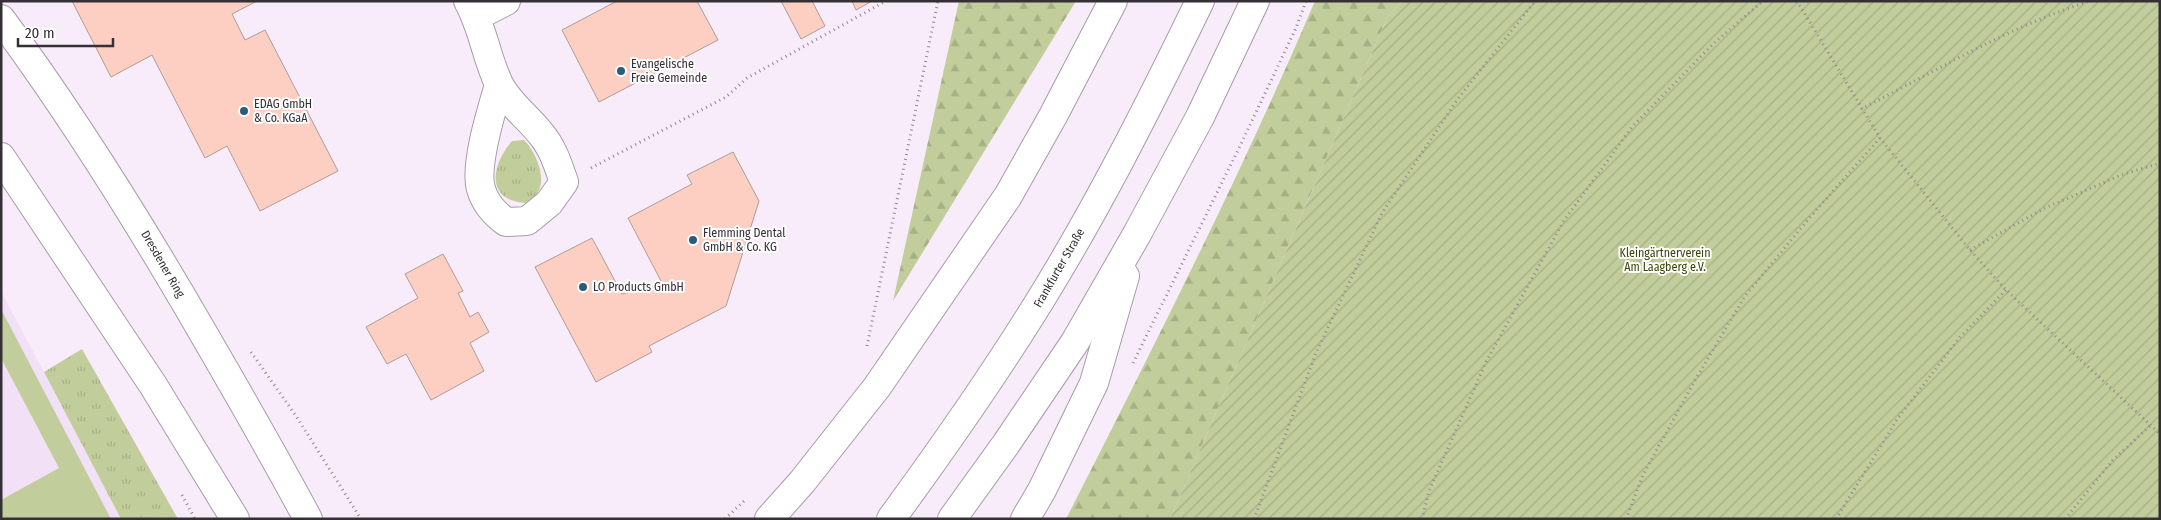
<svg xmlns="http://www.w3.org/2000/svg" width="2161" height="520" font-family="'Fira Sans Condensed',sans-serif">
	<defs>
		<pattern id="grass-tufts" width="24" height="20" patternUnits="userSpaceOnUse" patternTransform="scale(1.25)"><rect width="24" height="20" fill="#c1cd9a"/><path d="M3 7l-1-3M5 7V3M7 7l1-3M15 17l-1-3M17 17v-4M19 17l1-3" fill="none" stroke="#a6b085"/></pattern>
		<pattern id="forest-firs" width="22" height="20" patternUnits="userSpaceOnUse" patternTransform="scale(1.25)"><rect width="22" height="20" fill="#c1cd9a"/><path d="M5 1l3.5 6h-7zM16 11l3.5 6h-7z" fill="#a6b085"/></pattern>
		<pattern id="garden-furrows" width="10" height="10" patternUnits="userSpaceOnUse" patternTransform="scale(1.25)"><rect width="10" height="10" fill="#c1cd9a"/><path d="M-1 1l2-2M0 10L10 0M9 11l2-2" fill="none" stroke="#a6b085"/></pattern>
	</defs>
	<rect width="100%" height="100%" fill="#f8ecfa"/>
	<path fill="#f2e1f6" d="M1,291l43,81 77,147h-120z"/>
	<g fill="url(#grass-tufts)">
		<path d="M524,140c11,11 23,37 14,52 -2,4 -9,8 -12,11 -41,-2 -35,-38 -14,-62z"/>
		<path d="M82,349l96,170h-57l-77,-147z"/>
	</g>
	<g fill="url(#forest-firs)">
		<path d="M959,1h117l-183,300z"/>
		<path d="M1315,1h87l-15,17 -217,501h-104c87,-171 174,-342 249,-518z"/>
	</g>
	<path fill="url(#garden-furrows)" d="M1402,1h758v518h-990l217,-501z"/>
	<path fill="#c1cd9a" d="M1,309l110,210h-110v-19l58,-32 -58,-110z"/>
	<g fill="#fdcfc2" stroke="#af9c97">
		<path d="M72,1h185l-25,13 13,26 20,-10 73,141 -78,40 -33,-65 -22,12 -53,-103 -41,22z"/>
		<path d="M617,1h80l21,39 -119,62 -37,-72z"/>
		<path d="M781,1h31l13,25 -24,13z"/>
		<path d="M852,1h20l-16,9z"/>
		<path d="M733,152l26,49 -33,105 -77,40 3,6 -56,30 -61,-115 57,-29 30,56 29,-7 10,-6 -33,-63 64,-34 -5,-9z"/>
		<path d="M443,254l20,37 -5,2 12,24 8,-5 11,20 -19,11 14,28 -53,29 -25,-46 -19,10 -21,-37 52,-29 -13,-24z"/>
	</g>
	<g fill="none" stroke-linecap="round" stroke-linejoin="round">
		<g stroke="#a79ba9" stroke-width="30">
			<g id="minor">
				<path d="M468,1c15,27 18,56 31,83 10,20 29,33 42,50 12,14 17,31 23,48l-15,21 -22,18 -21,1c-11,-8 -21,-19 -25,-33 -7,-24 11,-80 18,-104"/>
				<path d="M477,16l29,-15"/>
			</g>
		</g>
		<g stroke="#a79ba9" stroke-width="30">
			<g id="tertiary">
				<path d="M1,19c74,100 139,205 201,312 36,62 72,124 106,188"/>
				<path d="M1,157l152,228 82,134"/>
				<path d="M769,519l33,-37 75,-95 131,-191 45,-80 60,-115"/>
				<path d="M891,519c49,-67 96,-134 140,-204 63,-100 117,-207 169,-314"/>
				<path d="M952,519l54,-75 69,-102 62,-108 63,-117 55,-116"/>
				<path d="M1025,519l17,-29 52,-107 31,-107"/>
			</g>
		</g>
		<g stroke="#908791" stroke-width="3" stroke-dasharray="1 4" stroke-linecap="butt">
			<path d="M1797,1l83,137 90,112 36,40 154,144"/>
			<path d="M1861,109c75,-38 149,-83 229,-108"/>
			<path d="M591,168l135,-71 21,-19 139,-77"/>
			<path d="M1970,250l73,-41 78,-34 39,-12"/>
			<path d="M867,346l71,-345"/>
			<path d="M251,352l45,64 65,103"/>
			<path d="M1133,363l107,-217 56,-118 10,-27"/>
			<path d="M182,495l13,24"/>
			<path d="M725,519l19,-18"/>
			<path d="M1254,519l62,-166 66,-140 75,-113 78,-99"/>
			<path d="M1422,519l7,-28 57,-129 77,-140 69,-95 81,-83 50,-43"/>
			<path d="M1626,519l17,-44 51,-93 51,-86 66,-80 69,-78"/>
			<path d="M1836,519l62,-101 62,-81 46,-47"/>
			<path d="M2065,519l48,-59 38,-35"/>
		</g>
		<use href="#minor" stroke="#fff" stroke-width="28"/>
		<use href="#tertiary" stroke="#fff" stroke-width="28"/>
	</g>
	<g fill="#2a5b79" stroke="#fefefe" stroke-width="2">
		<circle cx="621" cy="71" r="5"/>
		<circle cx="244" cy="111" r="5"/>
		<circle cx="693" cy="240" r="5"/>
		<circle cx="583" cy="287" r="5"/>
	</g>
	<g text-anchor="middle" stroke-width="4" stroke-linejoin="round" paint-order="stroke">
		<g font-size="12" fill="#353036" stroke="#fefefe" text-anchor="start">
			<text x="631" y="68">Evangelische<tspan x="631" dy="14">Freie Gemeinde</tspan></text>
			<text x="254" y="108">EDAG GmbH<tspan x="254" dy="14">&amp; Co. KGaA</tspan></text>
			<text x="703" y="237">Flemming Dental<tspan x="703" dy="14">GmbH &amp; Co. KG</tspan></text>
			<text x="593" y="291">LO Products GmbH</text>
		</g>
		<g font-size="12" fill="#3c4509" stroke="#fefefe">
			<text x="1665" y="257">Kleingärtnerverein<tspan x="1665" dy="14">Am Laagberg e.V.</tspan></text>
		</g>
		<g font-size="12" fill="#353036" stroke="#fefefe">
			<text transform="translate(163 264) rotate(60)" y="4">Dresdener Ring</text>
			<text transform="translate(1059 268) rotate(-60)" y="4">Frankfurter Straße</text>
		</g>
	</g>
	<rect width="2161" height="520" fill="none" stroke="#353036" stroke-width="5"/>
	<path d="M18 38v8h95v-8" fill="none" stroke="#353036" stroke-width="2.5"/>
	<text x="25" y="38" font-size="15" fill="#353036" stroke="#fefefe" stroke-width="4" paint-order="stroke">20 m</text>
</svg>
